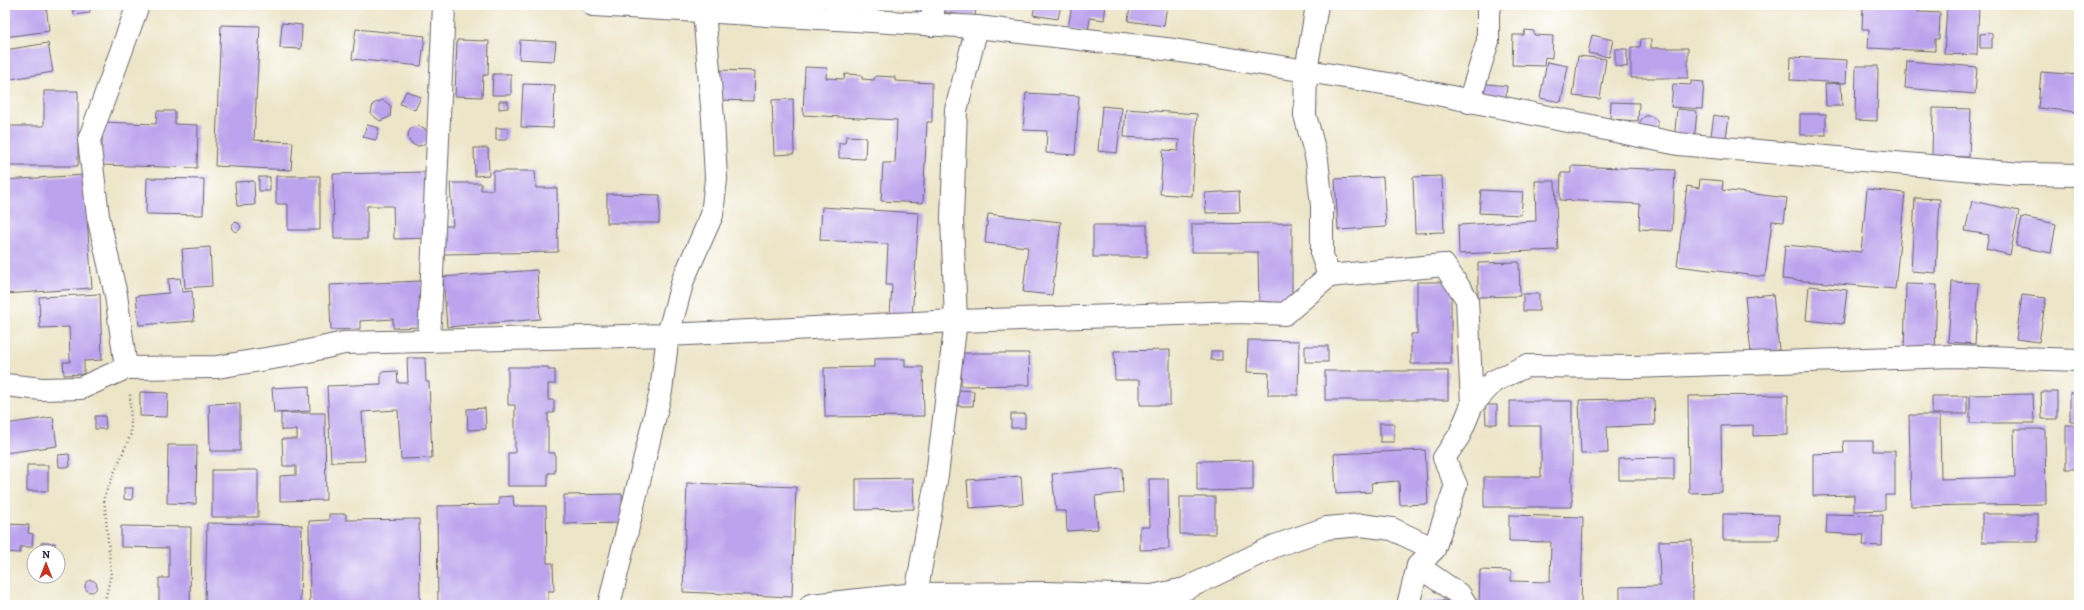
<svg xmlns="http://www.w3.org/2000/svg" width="2084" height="610" font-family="Alegreya,serif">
	<rect width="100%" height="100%" fill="#fff"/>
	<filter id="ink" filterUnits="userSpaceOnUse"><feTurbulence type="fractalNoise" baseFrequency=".025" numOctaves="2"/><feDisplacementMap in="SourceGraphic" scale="8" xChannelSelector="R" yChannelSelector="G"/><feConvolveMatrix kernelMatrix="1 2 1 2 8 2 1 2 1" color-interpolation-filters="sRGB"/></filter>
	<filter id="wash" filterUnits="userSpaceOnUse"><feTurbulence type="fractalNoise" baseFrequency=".012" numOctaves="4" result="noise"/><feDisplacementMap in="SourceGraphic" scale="16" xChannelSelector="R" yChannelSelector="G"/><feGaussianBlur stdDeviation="0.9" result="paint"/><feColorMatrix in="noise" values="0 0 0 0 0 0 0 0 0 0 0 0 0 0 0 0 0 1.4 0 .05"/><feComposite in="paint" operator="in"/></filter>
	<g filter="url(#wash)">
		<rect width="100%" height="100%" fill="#ede5c8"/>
		<g id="blocks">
			<g fill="#bca3ed">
				<path d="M5,5h41l3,26 -44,6z"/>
				<path d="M72,5h17l1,8 -16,2z"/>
				<path d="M793,5h18v2l-18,-1z"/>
				<path d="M917,5h13l-1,10h-13z"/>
				<path d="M944,5h32l-1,12 -32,-5z"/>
				<path d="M1035,5h26l-3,14 -25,-4z"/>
				<path d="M1072,5h34l-2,15 -14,-2 -2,13 -20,-3z"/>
				<path d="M1146,5h21l-3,21 -36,-5 2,-15 16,2z"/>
				<path d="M1863,5h55v7l22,1 -1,26h-4v12l-67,-3 1,-19h-7z"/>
				<path d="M1947,5h32l-2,50 -33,-1z"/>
				<path d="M282,23l20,2 -1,24 -21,-1z"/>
				<path d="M221,25l39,1 -6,114 39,2 -2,28 -76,-4z"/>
				<path d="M356,29l69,7 -4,30 -69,-7z"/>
				<path d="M1525,30l9,1v4l19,1 -1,22 -7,-1 -1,9 -32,-1 1,-30h11z"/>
				<path d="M1992,33v15h-12v-14z"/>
				<path d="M1592,35l21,5 -4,17 -21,-4z"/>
				<path d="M1641,39h10v9h37v30h-57v-31h9z"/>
				<path d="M457,40l32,1 -1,34h-5l-1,22 -27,-1z"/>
				<path d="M520,40l36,2 -2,19 -35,-2z"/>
				<path d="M48,43l5,29 -48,8v-30z"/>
				<path d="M1615,49h12v18l-12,-1z"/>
				<path d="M1578,56l28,3 -6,40 -27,-3z"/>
				<path d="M1791,57l56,3 -1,23 -56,-3z"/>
				<path d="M1907,61l70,6 -2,27 -70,-6z"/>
				<path d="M1547,62l21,4 -7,36 -21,-4z"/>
				<path d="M1856,66h22l-1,55 -22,-1z"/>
				<path d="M805,67l22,1 -1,10 18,1 1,-5 17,1v4l12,1 1,-4 20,1v4l37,2v39h-5l-4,81 -42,-2 2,-38h12l2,-43 -94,-5z"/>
				<path d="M716,70l39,1 -1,30 -39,-1z"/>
				<path d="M2041,72l38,3v37l-41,-4z"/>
				<path d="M493,74h18v21h-19z"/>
				<path d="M1691,81l13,1 -2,27 -31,-2 2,-23 18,1z"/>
				<path d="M1480,83l27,3 -2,20 -28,-4z"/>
				<path d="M1841,83l1,23h-16l-1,-22z"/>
				<path d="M523,84l32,1 -2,43 -32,-1z"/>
				<path d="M44,91h34v75h-73v-40h39z"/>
				<path d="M406,91l15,6 -6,13 -15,-6z"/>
				<path d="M1026,93l53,3 -4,59 -29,-2 1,-22 -24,-1z"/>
				<path d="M793,99l1,55 -20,1 -2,-55z"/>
				<path d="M383,100l8,6 -1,11 -10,4 -9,-7 2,-10z"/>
				<path d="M499,101h9v7l-9,1z"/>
				<path d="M1611,102l28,1 -1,18 -28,-2z"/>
				<path d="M1102,106l20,2 -5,45 -19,-2z"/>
				<path d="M1933,108l38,1 -2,48 -37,-1z"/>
				<path d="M1126,109l71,5 -5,82 -32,-2 3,-44 15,1 1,-11 -55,-3z"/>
				<path d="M1677,109l20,2 -3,32 -20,-2z"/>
				<path d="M157,111h18v13l23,1 -1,43 -96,-3 2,-43 53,2z"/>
				<rect x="1800" y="114" width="26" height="21"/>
				<path d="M1714,115l15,3 -4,26 -15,-2z"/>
				<path d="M1645,116h6l6,4 1,6 -3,6 -16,-4 1,-7z"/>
				<path d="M367,125l12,3 -3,12 -13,-3z"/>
				<circle cx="418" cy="136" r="10"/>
				<path d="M496,128h12l-1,12h-11z"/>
				<path d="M846,136l20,1 -1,22 -26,-1v-15h6z"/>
				<path d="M474,148h14l1,27 -14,1z"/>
				<path d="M1571,166l104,4 -3,61 -33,-2 1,-25 -80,-4 1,-27h10z"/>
				<path d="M493,171h42l1,17h21l1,64 -115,2 -1,-28h11l-3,-43h31v7h12z"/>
				<path d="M430,172v66l-36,1 -1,-33h-26v33h-33l-1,-65z"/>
				<path d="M84,175l8,113 -87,6v-114z"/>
				<path d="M276,176h44v54h-32v-26h-12z"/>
				<path d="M1442,176l2,56 -29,1 -2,-56z"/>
				<rect x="259" y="177" width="11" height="14"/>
				<path d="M1383,177l3,50 -48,3 -3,-51z"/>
				<path d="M147,178l57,1 -1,36 -57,-1z"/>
				<path d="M1700,179l23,2 -1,9 65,8 -3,24 -12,-1 -7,56 -88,-11 10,-80 12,2z"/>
				<path d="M254,181l1,24 -18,1 -2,-24z"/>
				<path d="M1535,181h20l3,69 -99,4 -1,-29 78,-4z"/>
				<path d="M1867,189l38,4 -10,96 -113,-10 3,-34 76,7z"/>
				<path d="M1481,190l42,2 -2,23 -42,-2z"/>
				<path d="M1239,191l1,21 -34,1 -1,-20z"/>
				<path d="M607,194l53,1 -1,28h-52z"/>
				<path d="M1915,198l25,1 -4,74 -25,-2z"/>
				<path d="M1972,201l47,10 -9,44 -24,-6 3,-14 -24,-4z"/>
				<path d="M822,207l97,6 -7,105 -22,-2 2,-31h-6l2,-41 -68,-4z"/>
				<path d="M988,214l73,8 -9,73 -29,-3 5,-45 -43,-4z"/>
				<path d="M2022,217l34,7 -5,29 -35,-7z"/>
				<circle cx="236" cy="227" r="4.5"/>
				<path d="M1292,223v81l-33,1 -1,-53h-66v-28z"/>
				<rect x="1093" y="225" width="54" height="32"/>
				<path d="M210,247l2,39 -27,2 -3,-39z"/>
				<path d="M1519,262l1,34 -42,1v-34z"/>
				<path d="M537,270l3,49 -93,8 -4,-50z"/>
				<path d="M180,278l2,14 10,-1 2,30 -55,4 -3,-29 33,-3 -1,-14z"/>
				<path d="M421,281l1,46 -29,1v-9l-33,2v8l-29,1 -2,-45z"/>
				<path d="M1417,282h34v82h-40v-30h6z"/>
				<path d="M1952,282l27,1 -4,61 -27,-2z"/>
				<path d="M1906,284l31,1 -2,68 -31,-1z"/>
				<path d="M1809,286l38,4 -4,34 -37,-4z"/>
				<path d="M100,294l2,66 -18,1v13l-20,1 -1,-13h7l-1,-35 -29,1 -1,-31z"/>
				<rect x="1523" y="294" width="16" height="17"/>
				<path d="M1773,294l6,56 -28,3 -6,-56z"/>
				<path d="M2022,295l24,3 -7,44 -23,-3z"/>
				<path d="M1248,340l51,1 -1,54h-30l1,-22 -22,-1z"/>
				<rect x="1305" y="346" width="23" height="16"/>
				<path d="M1170,350v55h-30v-25h-25l-1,-29z"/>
				<rect x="1211" y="351" width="11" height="9"/>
				<path d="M961,353h68l1,32 -69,1z"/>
				<path d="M407,358h18l1,24h3l3,76 -31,1 -3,-49 -36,2 3,49 -34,1 -4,-76 54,-2v-12l16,-1 1,12h10z"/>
				<path d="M874,359h31v8h18l1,49 -99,1 -1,-49 50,-1z"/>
				<path d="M508,367h40v3h7v14h-7v16h6v13h-6v40h7v20h-7v13h-40v-33h7v-48h-7z"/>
				<rect x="1325" y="371" width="123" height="29"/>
				<path d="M309,386l1,25 -36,2 -2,-25z"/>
				<path d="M958,390l16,1 -1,15h-15z"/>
				<path d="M140,392l28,1 -1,24 -27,-1z"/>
				<path d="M2041,392h16v27h-15z"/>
				<rect x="2070" y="393" width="9" height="28"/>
				<path d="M2033,394l1,29h-64v-28z"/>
				<path d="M1788,395v40l-35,1v-11l-32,1 1,66 -33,1 -1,-97z"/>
				<rect x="1932" y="396" width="35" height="18"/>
				<path d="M1654,398l1,27 -48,2 1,26 -27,1 -2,-54z"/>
				<path d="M1510,401h62v106h-88v-30h57v-51h-31z"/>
				<path d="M240,403v48h-30l-1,-47z"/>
				<path d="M1485,405h12v19h-11z"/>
				<path d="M485,408l1,21 -18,1 -1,-21z"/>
				<path d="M281,413h44l1,87 -46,1v-25l16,-1v-9h-13l-1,-27h15v-9h-16z"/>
				<rect x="1011" y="414" width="14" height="14"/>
				<path d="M1909,415h31l1,64 74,-2 -1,-48h31l1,75 -135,2z"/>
				<path d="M95,416h10l1,13h-11z"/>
				<path d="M53,417l4,29 -52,7v-29z"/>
				<rect x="1380" y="423" width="14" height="19"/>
				<rect x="2066" y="425" width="13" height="44"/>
				<path d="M1843,441h30v10h22v44h-10v15l-31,1v-16l-41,1v-42l31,-1z"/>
				<path d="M168,445h29l-1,59 -29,-1z"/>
				<path d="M1425,450l3,54 -28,1 -1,-24 -28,2 1,9 -36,2 -2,-40z"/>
				<path d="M69,454l1,13h-11l-1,-12z"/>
				<path d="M1674,457v23h-55v-22z"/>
				<path d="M1253,460v30l-56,1v-30z"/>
				<rect x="27" y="465" width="21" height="26"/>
				<path d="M1122,468l1,25 -28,3 3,33 -31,2 -1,-20h-10l-4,-37z"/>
				<rect x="212" y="470" width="46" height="47"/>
				<path d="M1021,476l2,28 -54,4 -2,-28z"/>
				<path d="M913,478l1,31 -58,1v-31z"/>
				<path d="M1149,479h19l1,70 -29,1v-23h10z"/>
				<path d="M687,483l109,4 -4,110 -109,-5z"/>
				<path d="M124,488h9l-1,12 -8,-1z"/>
				<path d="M622,494l1,29 -59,1v-29z"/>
				<path d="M513,496l1,10h32l1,57h6l1,28h-6v14h-110l-1,-99 62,-1v-8z"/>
				<rect x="1180" y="497" width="35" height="37"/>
				<path d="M329,514h17v6l73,-1 1,86h-110l-1,-84 20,-1z"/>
				<path d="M1723,514l56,1 -1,25h-55z"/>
				<path d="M1827,514l56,1 -1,31 -19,-1 1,-10 -38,-2z"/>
				<rect x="1982" y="514" width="56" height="28"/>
				<path d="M1509,515l74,2 -2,88h-102l1,-35 31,1v10l39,1 1,-40 -42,-1z"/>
				<path d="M2077,518h2v21h-1z"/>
				<path d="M207,523l95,2 -2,80h-95z"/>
				<path d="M5,524l24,1 -1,8 5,1 -1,13h-12v6l-15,-1z"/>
				<path d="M121,526l70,1 -1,78h-31v-27h10v-30l-48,-1z"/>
				<path d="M1692,540l1,65h-73v-18l40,-1 -1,-45z"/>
				<rect x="41" y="543" width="14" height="9"/>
				<circle cx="91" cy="586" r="6"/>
				<path d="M1461,599v6h-46l-1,-2z"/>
			</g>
		</g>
	</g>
	<g filter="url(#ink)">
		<use href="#blocks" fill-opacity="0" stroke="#69666c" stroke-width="1"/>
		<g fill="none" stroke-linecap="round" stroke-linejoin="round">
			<g stroke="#69666c" stroke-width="24">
				<g id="minor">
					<path d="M593,5l384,22 197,23 215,34 289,60 343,30 58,1"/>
					<path d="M1317,5l-11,66 -1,44 12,45 5,46v49l7,21 115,-11 23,34 5,106 -13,31 -15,22 12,27 -22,64"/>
					<path d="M931,25l3,-20"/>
					<path d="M1469,102l19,-61v-31l3,-5"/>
					<path d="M429,341l15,-336"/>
					<path d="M126,368l-10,-73 -18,-79 -9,-76 49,-135"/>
					<path d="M5,385l37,4 39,-1 45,-20 91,-1 73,-12 54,-12 324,-8 288,-14 285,-9 44,2 44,-38"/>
					<path d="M1472,405l22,-24 32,-15 108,1 319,-11 126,4"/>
					<path d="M609,605l52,-214 7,-56 15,-55 29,-65 4,-36 -3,-60 -9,-108"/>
					<path d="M811,605l105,-11 129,-1 107,3 33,-7 90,-43 52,-18 34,-3 31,4 42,20 -16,17 42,29 6,10"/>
					<path d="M921,605l-5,-11 21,-119 19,-154 -4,-103 4,-108 21,-83"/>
					<path d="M1408,605l10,-39"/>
				</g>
			</g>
			<path stroke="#69666c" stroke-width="2.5" stroke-dasharray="1 3" stroke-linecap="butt" d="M104,605l7,-31 -7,-77 27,-63 -1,-40"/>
			<use href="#minor" stroke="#fff" stroke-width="22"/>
		</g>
	</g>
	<rect width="2084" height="610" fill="none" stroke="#fff" stroke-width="20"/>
	<g transform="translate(46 564)"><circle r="19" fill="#ffffff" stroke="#a7a7b1"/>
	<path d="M0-3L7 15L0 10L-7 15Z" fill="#c8321e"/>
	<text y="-6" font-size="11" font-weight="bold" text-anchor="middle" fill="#22223b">N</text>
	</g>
</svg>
